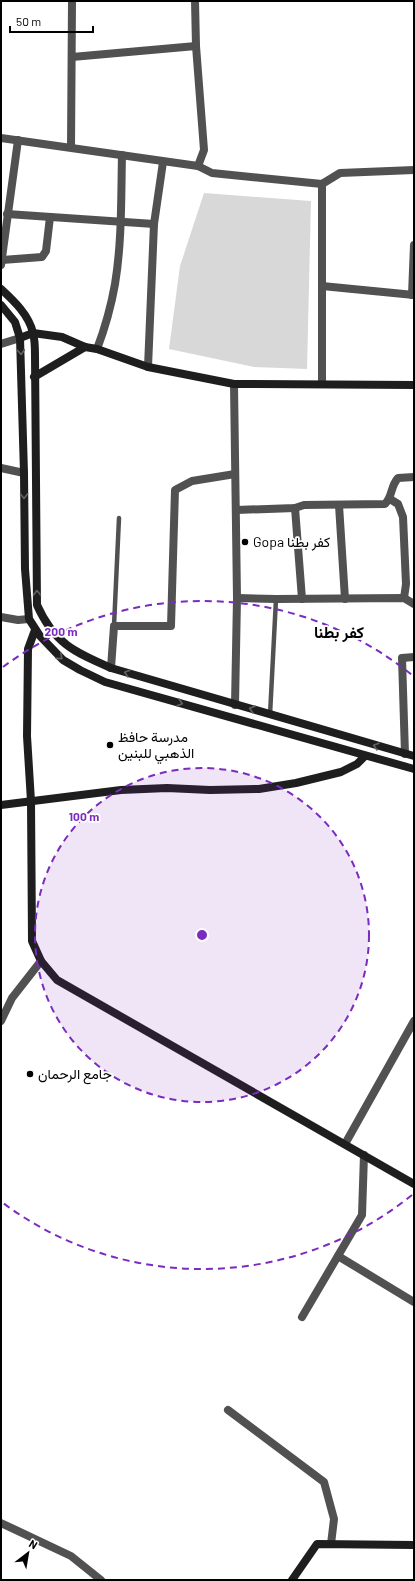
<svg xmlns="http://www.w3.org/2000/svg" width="415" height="1581" font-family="Barlow,Vazirmatn,sans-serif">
	<rect width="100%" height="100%" fill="#fff"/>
	<path fill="#d8d8d8" d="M204,193l107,8 -4,168 -53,-2 -85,-18 11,-83z"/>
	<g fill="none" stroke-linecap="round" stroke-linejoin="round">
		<g stroke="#515151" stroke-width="4.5">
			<path d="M114,626l5,-108"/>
			<path d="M270,715l6,-116"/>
		</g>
		<g stroke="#515151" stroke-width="8">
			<path d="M195,1l1,45 8,104 -6,16"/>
			<path d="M72,57l124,-11"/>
			<path d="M1,138l197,28 14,7 110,11 18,-11 74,-3"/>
			<path d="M71,147l1,-146"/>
			<path d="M322,184v200"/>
			<path d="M7,214l147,10"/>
			<path d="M2,260l40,-3 4,-6 4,-34"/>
			<path d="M1,265l17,-125"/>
			<path d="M322,286l92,9"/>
			<path d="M412,295l2,-50"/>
			<path d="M1,344l19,-6"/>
			<path d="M97,349c8,-21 14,-42 18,-65 7,-42 6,-86 7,-129"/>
			<path d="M148,367l6,-143 9,-62"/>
			<path d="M234,384l3,214 -2,107"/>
			<path d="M1,468l23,5"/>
			<path d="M390,499l8,5 5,13 3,67 -2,14"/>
			<path d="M339,505l6,94"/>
			<path d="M295,508l7,91"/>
			<path d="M236,510l59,-2 9,-3 81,-1c8,-8 5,-17 13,-26l16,-1"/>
			<path d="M237,598l39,1 128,-1 10,6"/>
			<path d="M1,617l17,3 11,-1"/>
			<path d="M111,668l3,-42h57l4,-136 17,-9 43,-7"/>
			<path d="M405,754l-3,-96 12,-1"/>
			<path d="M1,1021l11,-23 29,-37"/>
			<path d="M345,1144l69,-123"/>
			<path d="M338,1256l76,46"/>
			<path d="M302,1317l60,-102 2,-60"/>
			<path d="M228,1410l96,72 10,37 -3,25"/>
			<path d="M1,1523l70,33 30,24"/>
		</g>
		<g stroke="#1e1e1e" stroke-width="8">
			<path d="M1,289c13,12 28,26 32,44 2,7 2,15 2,23l2,249c17,38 37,47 74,63l303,88"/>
			<path d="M1,305l14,17 5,16 4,135 1,96 4,50 11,17 23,24 17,10 25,12 309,87"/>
			<path d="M20,338l13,-5 29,4 23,10 12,2 51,18 86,17 180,1"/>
			<path d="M34,377l51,-30"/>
			<path d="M35,630l-7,19 -1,87 4,65 1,140 9,20 16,19 357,204"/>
			<path d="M1,805l120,-15 46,-2 43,2 49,-1 37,-6 45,-11 16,-8 8,-8"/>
			<path d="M292,1580l25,-36 97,1"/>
		</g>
	</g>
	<defs><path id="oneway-chevron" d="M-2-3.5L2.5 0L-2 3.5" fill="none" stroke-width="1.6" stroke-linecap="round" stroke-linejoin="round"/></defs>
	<g stroke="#626262">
		<use href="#oneway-chevron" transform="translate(21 352) rotate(86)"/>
		<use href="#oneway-chevron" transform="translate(24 496) rotate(90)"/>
		<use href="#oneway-chevron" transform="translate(37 593) rotate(-91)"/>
		<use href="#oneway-chevron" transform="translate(60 657) rotate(41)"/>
		<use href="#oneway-chevron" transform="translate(127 673) rotate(-164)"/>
		<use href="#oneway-chevron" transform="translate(180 703) rotate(16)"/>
		<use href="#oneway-chevron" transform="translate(252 709) rotate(-164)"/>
		<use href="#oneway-chevron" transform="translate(376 746) rotate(-164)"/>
	</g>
	<circle cx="202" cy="935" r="167" fill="#7b2cbf" fill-opacity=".12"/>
	<g fill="none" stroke="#7b2cbf" stroke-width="2" stroke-dasharray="7 5">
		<circle cx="202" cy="935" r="167"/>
		<path d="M412 1195A334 334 0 0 1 3 1203M3 667A334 334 0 0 1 412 675"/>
	</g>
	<g fill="#000" stroke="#fff" stroke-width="1.5">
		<circle cx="245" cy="542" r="4"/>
		<circle cx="110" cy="745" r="4"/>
		<circle cx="30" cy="1074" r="4"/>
	</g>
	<g text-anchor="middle" stroke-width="3.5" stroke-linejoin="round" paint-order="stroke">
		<g font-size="14" fill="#000" stroke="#fff" text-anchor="start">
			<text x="253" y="547">Gopa كفر بطنا</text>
			<text x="118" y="742">مدرسة حافظ<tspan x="118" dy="16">الذهبي للبنين</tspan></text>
			<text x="38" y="1079">جامع الرحمان</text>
		</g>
		<g font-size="16" font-weight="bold" fill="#000" stroke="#fff">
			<text x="339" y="638">كفر بطنا</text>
		</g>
	</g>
	<circle cx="202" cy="935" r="6" fill="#7b2cbf" stroke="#fff" stroke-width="2"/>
	<g font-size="12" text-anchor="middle" font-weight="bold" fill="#7b2cbf" stroke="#fff" stroke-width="3.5" stroke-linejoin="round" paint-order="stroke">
		<text x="61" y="636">200 m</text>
		<text x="84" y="821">100 m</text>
	</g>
	<rect width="415" height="1581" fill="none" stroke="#000000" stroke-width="4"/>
	<g transform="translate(28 1553) rotate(31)" stroke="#ffffff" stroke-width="3" paint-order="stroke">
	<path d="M0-3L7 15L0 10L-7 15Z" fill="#000000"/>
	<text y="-6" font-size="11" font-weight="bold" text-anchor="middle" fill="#000000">N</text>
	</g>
	<path d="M10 26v6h83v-6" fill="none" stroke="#000000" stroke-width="2"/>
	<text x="16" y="26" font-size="12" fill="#000000" stroke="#ffffff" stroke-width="3" paint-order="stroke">50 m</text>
</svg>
